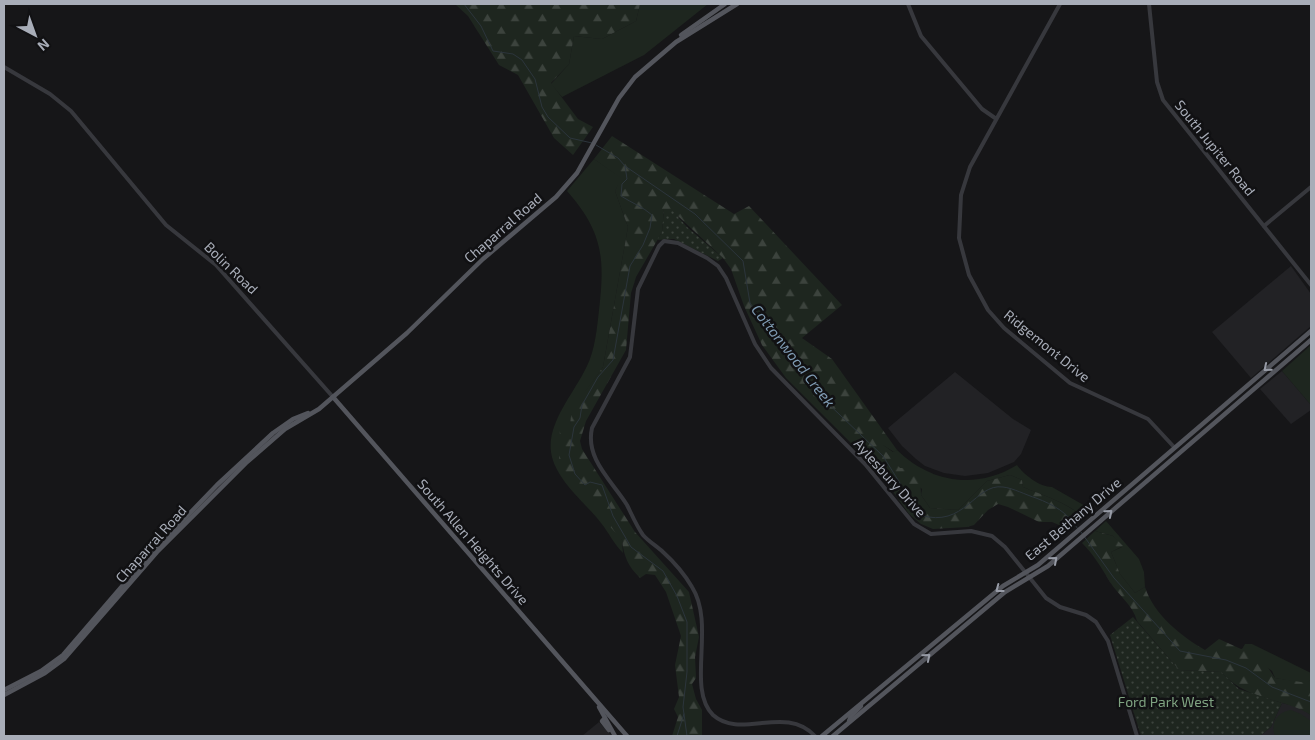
<svg xmlns="http://www.w3.org/2000/svg" width="1315" height="740" font-family="'Exo 2',sans-serif">
	<defs>
		<pattern id="forest-firs" width="22" height="20" patternUnits="userSpaceOnUse" patternTransform="scale(1.25)"><rect width="22" height="20" fill="#1e261f"/><path d="M5 1l3.5 6h-7zM16 11l3.5 6h-7z" fill="#3c433d"/></pattern>
		<pattern id="park-dots" width="8" height="8" patternUnits="userSpaceOnUse" patternTransform="scale(1.25)"><rect width="8" height="8" fill="#1e261f"/><path d="M2 2h.1M6 6h.1" fill="none" stroke="#3c433d" stroke-width="1.8" stroke-linecap="round"/></pattern>
	</defs>
	<rect width="100%" height="100%" fill="#161618"/>
	<g fill="#222225">
		<path d="M1291,266l20,28v32l-60,52 -39,-46z"/>
		<path d="M1282,371l29,34v5l-20,14 -31,-35z"/>
		<path d="M955,372l58,47 18,11 -10,24 -7,8 -26,11 -23,3 -21,-3 -19,-7 -9,-7 -14,-13 -14,-18z"/>
		<path d="M1282,703l16,4 13,8v21h-51l11,-9z"/>
		<path d="M599,722l13,14h-30z"/>
	</g>
	<g fill="#1e261f">
		<path d="M640,4h68l-64,51 -82,42 -11,-13 18,-20 5,-28 28,3 34,-18z"/>
		<path d="M594,159l28,19 -7,13 13,36 -25,140 -30,42 -3,15 52,116 1,13c-9,-9 -14,-20 -22,-30 -16,-21 -46,-43 -50,-71 -4,-30 24,-60 36,-86 8,-16 10,-38 12,-56 6,-52 4,-78 -32,-119z"/>
		<path d="M1311,345v60l-29,-34z"/>
		<path d="M882,444l11,8 4,-2c34,33 79,40 120,15 7,10 23,22 35,22l42,24 -9,7c-21,-17 -39,-21 -62,-31l-1,-7 -12,-5 -23,6 -29,29 -28,-2 -9,-13 1,-6 -22,-20 -20,-23z"/>
		<path d="M1106,521l33,38 5,13 1,15 -10,6 -15,-19 -9,-22 11,-5 -9,-11 -18,-5z"/>
		<path d="M1245,644h7l59,29v6l-4,5 -32,-6 -3,-7 -30,-22z"/>
		<path d="M1291,710l10,4 10,7v15h-36c-5,-13 2,-24 16,-26z"/>
	</g>
	<g fill="url(#forest-firs)">
		<path d="M455,4h185l-4,17 -34,18 -28,-3 -5,28 -18,19 27,36 15,8 -20,28 -19,-17 -36,-63 -19,-10 -31,-49z"/>
		<path d="M612,136l122,78 15,-8 93,99 -40,33 30,21 65,91 -3,2 -11,-7 -2,1 19,22h9l11,6 1,21 9,13 28,2 29,-29 23,-6 12,5 1,7c24,10 40,14 62,31l-14,12 -19,-8h-13l-31,-15 -10,-3 -10,6 -14,15 -7,2 -34,2 -12,-5 -12,-10 -32,-45 -91,-91 -24,-33 -18,-39 -13,-37 -8,-11 -44,-41 -15,-8 -2,23 -26,45 -5,16 -5,57 -40,71 -6,20 2,8 53,83 54,60 10,45 -4,20 1,21 -4,6 4,15 6,11v26h-30l6,-19 -4,-8 5,-12 -4,-32 6,-29 -15,-44 -11,-17 -9,-1 -6,4c-12,-12 -16,-21 -18,-38l-60,-67 -3,-12 1,-35 4,-5 6,3 2,-15 31,-42 25,-140 -13,-36 6,-13 -27,-19z"/>
		<path d="M1095,531l18,5 10,10 -12,6 9,22 15,19 10,-6c9,28 36,49 60,63l14,-11 22,10 8,-1 9,5 17,25 32,5 4,-4v36c-32,-19 -62,-13 -90,-43l-42,-2 -42,-49c-4,-16 -19,-26 -27,-39 -9,-15 -16,-27 -28,-39z"/>
	</g>
	<g fill="url(#park-dots)">
		<path d="M664,209h7l16,18 36,31 -5,3 -44,-22 -17,1 5,-8z"/>
		<path d="M1133,617l46,53 42,2 18,17 43,14 -11,24 -11,9h-119l-31,-101z"/>
	</g>
	<g fill="none" stroke-linecap="round" stroke-linejoin="round">
		<g stroke="#2c353c" stroke-width="1">
			<path d="M464,4l17,22 12,25 20,3 9,6 13,19 7,28 6,10 22,21 22,5"/>
			<path d="M596,145l22,13 7,8 70,48 48,47 7,42 43,60 26,32 64,61 37,59c45,14 55,-32 83,-28 10,1 23,8 33,11 18,7 31,14 42,31"/>
			<path d="M625,166l2,13 -5,5 -1,12c11,7 22,11 31,19l-2,13 -7,17 -13,21 -17,94 -15,17 -16,28 -2,13 -6,9 -5,28 6,19 10,11 5,-3 12,3 11,31 18,31 32,24 14,25 10,26v50l-4,35 4,29"/>
			<path d="M1081,532l33,46 66,73 46,9 20,8 26,19 39,15"/>
			<path d="M677,736l7,-22"/>
		</g>
		<g stroke="#37383d" stroke-width="4">
			<path d="M908,4l13,32 61,73 13,9"/>
			<path d="M1060,4l-90,163 -9,28 -2,43 10,37 19,35 16,18 66,55 78,36 26,28"/>
			<path d="M1149,4l8,78 6,18 148,185"/>
			<path d="M4,67l46,27 21,17 95,114 50,40 117,132"/>
			<path d="M1264,226l47,-39"/>
			<path d="M815,736c-30,-32 -74,4 -102,-21 -27,-27 3,-90 -21,-128 -7,-12 -18,-25 -29,-35 -6,-6 -14,-10 -20,-17 -7,-10 -11,-20 -16,-30 -15,-24 -42,-46 -35,-77l38,-71 8,-68 21,-43 5,-5 14,2 29,15 11,8 8,12 29,66 16,24 94,96 49,60 17,10 40,-3 21,5 13,11 41,51 14,9 26,8 10,7 12,19 29,95"/>
		</g>
		<g stroke="#53555c" stroke-width="4.5">
			<path d="M681,35l44,-31"/>
			<path d="M333,397l294,339"/>
			<path d="M4,690l37,-19 22,-16 79,-92 75,-78 56,-52 20,-14 15,-6"/>
			<path d="M4,695l41,-22 19,-14 93,-107 90,-90 38,-33 34,-20 88,-76 76,-74 73,-62 21,-24 42,-75 16,-21 41,-35 61,-38"/>
			<path d="M599,707l16,29"/>
			<path d="M605,718l-3,3 7,9"/>
			<path d="M849,721l2,-5 10,-10"/>
			<path d="M822,736l181,-150 35,-21 273,-234"/>
			<path d="M833,736l172,-144 43,-26 263,-226"/>
		</g>
	</g>
	<defs><path id="oneway-chevron" d="M-2-3.5L2.5 0L-2 3.5" fill="none" stroke-width="1.6" stroke-linecap="round" stroke-linejoin="round" transform="scale(1.25)"/></defs>
	<g stroke="#979ba6">
		<use href="#oneway-chevron" transform="translate(1267 368) rotate(140)"/>
		<use href="#oneway-chevron" transform="translate(1109 513) rotate(-40)"/>
		<use href="#oneway-chevron" transform="translate(1054 560) rotate(-41)"/>
		<use href="#oneway-chevron" transform="translate(999 589) rotate(143)"/>
		<use href="#oneway-chevron" transform="translate(927 657) rotate(-40)"/>
	</g>
	<g text-anchor="middle" stroke-width="5" stroke-linejoin="round" paint-order="stroke">
		<g font-size="14" fill="#a8adb8" stroke="#111113">
			<text transform="translate(1215 148) rotate(51)" y="5">South Jupiter Road</text>
			<text transform="translate(503 228) rotate(-41)" y="5">Chaparral Road</text>
			<text transform="translate(231 268) rotate(44)" y="5">Bolin Road</text>
			<text transform="translate(1047 346) rotate(39)" y="5">Ridgemont Drive</text>
			<text transform="translate(890 478) rotate(48)" y="5">Aylesbury Drive</text>
			<text transform="translate(1073 519) rotate(-40)" y="5">East Bethany Drive</text>
			<text transform="translate(473 542) rotate(49)" y="5">South Allen Heights Drive</text>
			<text transform="translate(151 544) rotate(-48)" y="5">Chaparral Road</text>
		</g>
		<g font-size="14" fill="#7fa381" stroke="#111113">
			<text x="1166" y="707">Ford Park West</text>
		</g>
		<g font-size="15" font-style="italic" fill="#7f9bb3" stroke="#111113">
			<text transform="translate(793 356) rotate(52)" y="5">Cottonwood Creek</text>
		</g>
	</g>
	<rect width="1315" height="740" fill="none" stroke="#a8adb8" stroke-width="10"/>
	<g transform="translate(35 35) rotate(139)" stroke="#111113" stroke-width="4" paint-order="stroke">
	<path d="M0-4L9 19L0 12L-9 19Z" fill="#a8adb8"/>
	<text y="-8" font-size="14" font-weight="bold" text-anchor="middle" fill="#a8adb8">N</text>
	</g>
</svg>
